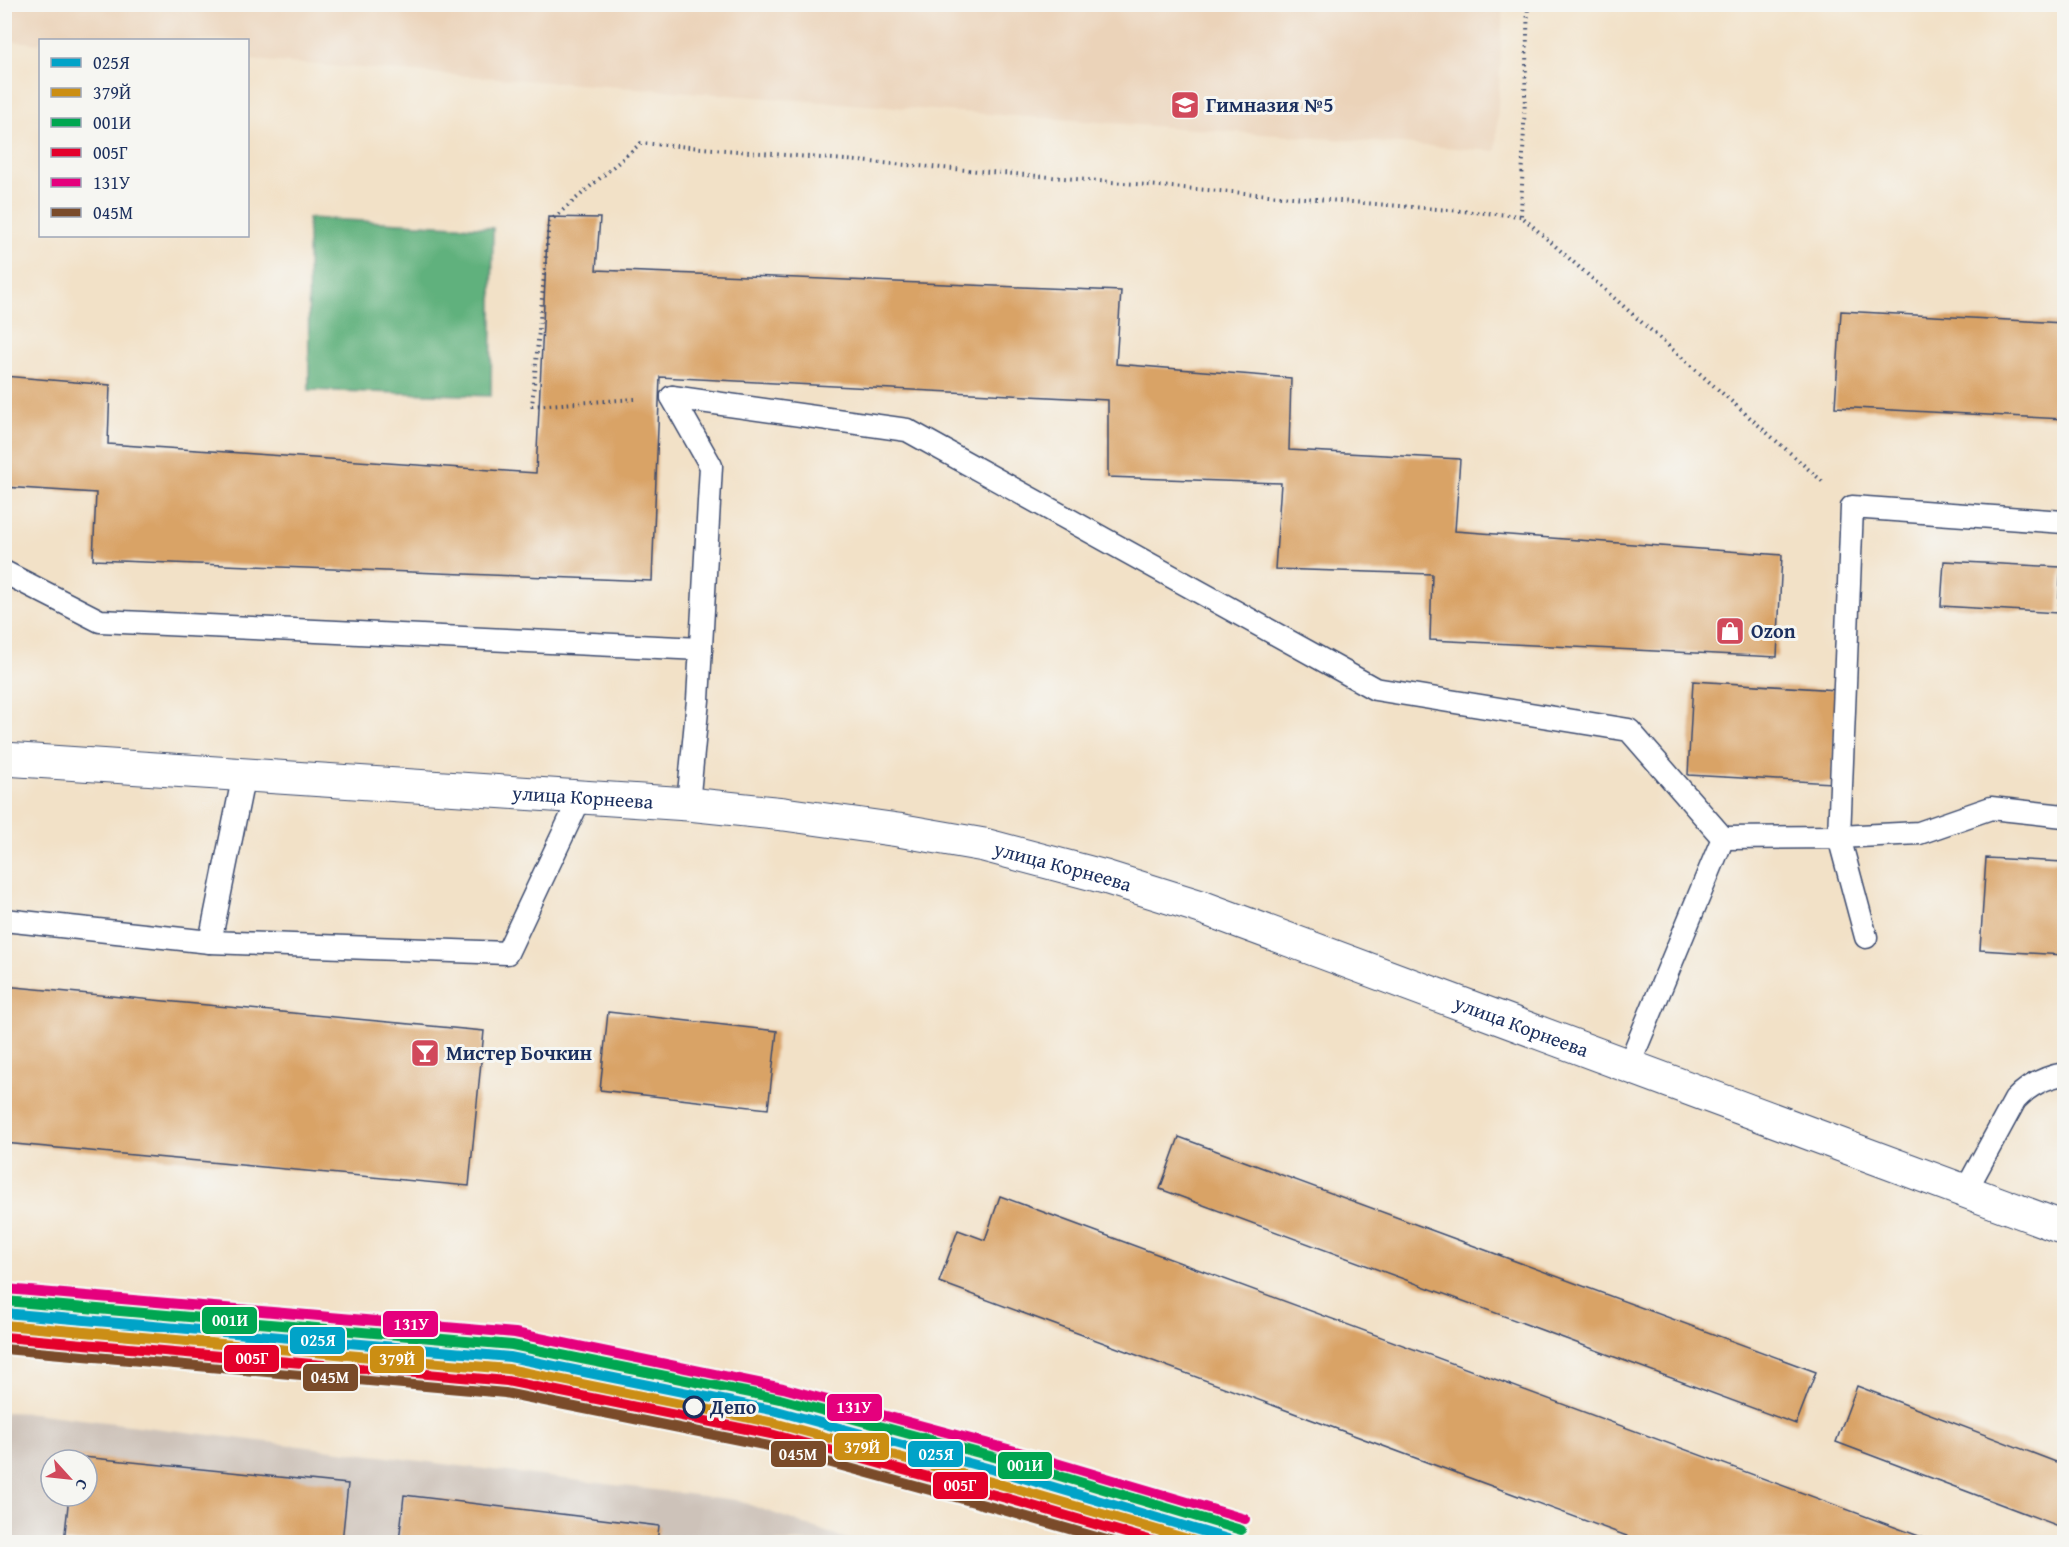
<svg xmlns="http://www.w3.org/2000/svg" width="2069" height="1547" font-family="'Gentium Book Plus',serif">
	<rect width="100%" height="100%" fill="#f6f6f2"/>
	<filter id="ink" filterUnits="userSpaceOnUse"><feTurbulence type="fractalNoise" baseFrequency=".0167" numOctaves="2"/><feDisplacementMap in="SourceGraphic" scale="12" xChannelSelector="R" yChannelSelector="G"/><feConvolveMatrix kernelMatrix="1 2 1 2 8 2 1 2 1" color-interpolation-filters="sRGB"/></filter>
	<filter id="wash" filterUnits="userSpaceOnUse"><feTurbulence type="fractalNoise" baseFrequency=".008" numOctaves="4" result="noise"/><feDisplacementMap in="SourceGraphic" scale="24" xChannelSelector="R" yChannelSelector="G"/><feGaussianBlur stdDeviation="1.35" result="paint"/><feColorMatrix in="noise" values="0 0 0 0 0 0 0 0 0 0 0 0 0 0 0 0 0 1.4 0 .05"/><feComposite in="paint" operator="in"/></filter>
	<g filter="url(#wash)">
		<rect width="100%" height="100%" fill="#f2e1c7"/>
		<path fill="#ebd3b9" d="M5,4l1498,1 -7,146 -1248,-91v-20h-208v4l-35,-4z"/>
		<path fill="#cdc2b9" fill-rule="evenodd" d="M5,1412l28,1 703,87 119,42h-850zM51,1460h36v36h-36z"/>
		<path fill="#61b17d" stroke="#3e706e" stroke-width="1.5" d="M308,218l185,10 -2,168 -182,-6z"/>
		<g id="blocks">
			<g fill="#d9a366">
				<path d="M548,217l52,1 -4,52 525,21 -5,73 175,14 -2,72 171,9 -5,72 327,24 -5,102 -347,-17 2,-66 -157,-5 6,-86 -173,-6v-77l-448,-23 -8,204 -559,-21 3,-67 -92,-6v-111l106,9 -2,59 428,29z"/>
				<path d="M1841,311l223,12v96l-229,-12z"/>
				<path d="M1944,561l117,6 -3,46 -117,-7z"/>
				<path d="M1693,681l144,9 -5,93 -144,-8z"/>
				<path d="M1986,858l78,4v93l-84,-5z"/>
				<path d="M4,986l480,45 -15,155 -465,-43z"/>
				<path d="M608,1012l169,19 -9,78 -168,-19z"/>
				<path d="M1179,1137l637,235 -20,52 -636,-235z"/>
				<path d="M1000,1196l935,346h-292l-704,-260 19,-52 27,10z"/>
				<path d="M1857,1386l207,79v63l-228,-86z"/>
				<path d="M73,1456l275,28 -6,58h-278l5,-46h18v-36h-14z"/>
				<path d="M404,1495l255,31 -2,16h-258z"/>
			</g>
		</g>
	</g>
	<g filter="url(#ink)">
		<use href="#blocks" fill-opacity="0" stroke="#3b4a6e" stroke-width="1.5"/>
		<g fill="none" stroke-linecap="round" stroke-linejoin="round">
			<g stroke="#3b4a6e" stroke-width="25">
				<g id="service">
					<path d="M672,397l235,33 468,259 254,41 94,108 -95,229"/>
					<path d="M672,397l39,69 -13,234 -10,104"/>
					<path d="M2064,522l-212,-15 -13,330 80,-4 72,-25 73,8"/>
					<path d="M4,572l96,49 601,28"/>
					<path d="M244,774l-34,168 297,11 74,-157"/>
					<path d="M1723,838l116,-1 27,100"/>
					<path d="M4,920l206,22"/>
					<path d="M1966,1190l49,-90c14,-15 30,-23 49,-26"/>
				</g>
			</g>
			<g stroke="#3b4a6e" stroke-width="35">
				<g id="tertiary">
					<path id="s1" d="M4,759l684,45 96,10 114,16 86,15 121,32 96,30 863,321"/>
				</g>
			</g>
			<g stroke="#3b4a6e" stroke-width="4" stroke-dasharray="1.5 4.5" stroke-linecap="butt">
				<path d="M1528,4l-7,212 302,266"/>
				<path d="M635,399l-103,7 17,-184 92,-79 880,73"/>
			</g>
			<use href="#service" stroke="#fff" stroke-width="22"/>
			<use href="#tertiary" stroke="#fff" stroke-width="33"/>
			<g stroke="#f6f6f2" stroke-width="15">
				<path id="rail-1" d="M4,1313l506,44 267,54 236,64 225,67"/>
			</g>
			<g stroke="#f6f6f2" stroke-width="15">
				<path id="rail-2" d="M4,1325l504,44 266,54 236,64 188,55"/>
			</g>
			<g stroke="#f6f6f2" stroke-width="15">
				<path id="rail-3" d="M5,1301l507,44 268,54 236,64 225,67"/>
			</g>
			<g stroke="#f6f6f2" stroke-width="15">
				<path id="rail-4" d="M4,1337l503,44 264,53 235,64 150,44"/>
			</g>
			<g stroke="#f6f6f2" stroke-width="15">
				<path id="rail-5" d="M6,1289l509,44 268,55 236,64 226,67"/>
			</g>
			<g stroke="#f6f6f2" stroke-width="15">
				<path id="rail-6" d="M4,1349l501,44 264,53 234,64 111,32"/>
			</g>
			<use href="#rail-1" stroke="#01a3c8" stroke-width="10"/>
			<use href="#rail-2" stroke="#cb8e13" stroke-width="10"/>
			<use href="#rail-3" stroke="#00a651" stroke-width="10"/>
			<use href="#rail-4" stroke="#e4002b" stroke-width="10"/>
			<use href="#rail-5" stroke="#e5007d" stroke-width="10"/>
			<use href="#rail-6" stroke="#7a4b2a" stroke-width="10"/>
		</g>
	</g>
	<defs>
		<g id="school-square" transform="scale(1.5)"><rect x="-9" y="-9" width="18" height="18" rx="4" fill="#d1495b" stroke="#f6f6f2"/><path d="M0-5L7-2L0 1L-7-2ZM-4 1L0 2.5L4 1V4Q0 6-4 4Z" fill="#fff"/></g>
		<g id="shop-square" transform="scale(1.5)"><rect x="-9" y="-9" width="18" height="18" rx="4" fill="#d1495b" stroke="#f6f6f2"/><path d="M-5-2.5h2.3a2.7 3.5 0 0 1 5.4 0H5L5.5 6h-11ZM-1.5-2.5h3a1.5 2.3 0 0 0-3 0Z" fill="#fff"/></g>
		<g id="bar-square" transform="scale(1.5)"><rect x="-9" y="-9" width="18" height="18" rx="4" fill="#d1495b" stroke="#f6f6f2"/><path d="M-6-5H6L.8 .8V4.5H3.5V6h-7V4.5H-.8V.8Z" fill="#fff"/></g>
	</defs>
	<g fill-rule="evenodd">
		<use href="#school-square" x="1185" y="105"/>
		<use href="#shop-square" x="1730" y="631"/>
		<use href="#bar-square" x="425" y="1053"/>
	</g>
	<circle fill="#f6f6f2" stroke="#1b2f5e" stroke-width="3" cx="694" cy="1407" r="10"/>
	<g text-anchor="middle" stroke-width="6" stroke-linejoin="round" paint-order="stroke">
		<g font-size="20" font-weight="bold" fill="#1b2f5e" stroke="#f6f6f2" text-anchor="start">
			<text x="1206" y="112">Гимназия №5</text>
			<text x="1751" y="638">Ozon</text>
			<text x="446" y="1060">Мистер Бочкин</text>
		</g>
		<g font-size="20" fill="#1b2f5e" stroke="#f6f6f2">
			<text dy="7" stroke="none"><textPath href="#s1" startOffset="580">улица Корнеева</textPath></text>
			<text dy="7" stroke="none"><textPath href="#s1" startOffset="1066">улица Корнеева</textPath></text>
			<text dy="7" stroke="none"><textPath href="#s1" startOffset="1552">улица Корнеева</textPath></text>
		</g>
		<g font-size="20" font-weight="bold" fill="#1b2f5e" stroke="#f6f6f2" text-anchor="start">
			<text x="710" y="1414">Депо</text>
		</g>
	</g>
	<g stroke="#f6f6f2" stroke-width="2">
		<rect x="201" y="1306" width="57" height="29" rx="6" fill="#00a651"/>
		<rect x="382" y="1310" width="57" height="28" rx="6" fill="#e5007d"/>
		<rect x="289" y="1326" width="57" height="29" rx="6" fill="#01a3c8"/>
		<rect x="223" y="1344" width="57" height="29" rx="6" fill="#e4002b"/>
		<rect x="369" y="1345" width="56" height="29" rx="6" fill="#cb8e13"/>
		<rect x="302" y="1363" width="57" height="29" rx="6" fill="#7a4b2a"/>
		<rect x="826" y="1393" width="57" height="29" rx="6" fill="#e5007d"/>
		<rect x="833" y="1432" width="57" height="29" rx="6" fill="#cb8e13"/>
		<rect x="907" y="1440" width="57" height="28" rx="6" fill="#01a3c8"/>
		<rect x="770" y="1440" width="57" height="28" rx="6" fill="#7a4b2a"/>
		<rect x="997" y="1451" width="56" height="29" rx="6" fill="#00a651"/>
		<rect x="932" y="1471" width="57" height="29" rx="6" fill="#e4002b"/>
	</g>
	<g font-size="16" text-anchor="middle" font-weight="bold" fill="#fff">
		<text x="230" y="1326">001И</text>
		<text x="411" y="1330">131У</text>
		<text x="318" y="1346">025Я</text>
		<text x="252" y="1364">005Г</text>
		<text x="397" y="1365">379Й</text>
		<text x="330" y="1383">045М</text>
		<text x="854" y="1413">131У</text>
		<text x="862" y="1453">379Й</text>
		<text x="936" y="1460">025Я</text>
		<text x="798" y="1460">045М</text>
		<text x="1025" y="1471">001И</text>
		<text x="960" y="1491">005Г</text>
	</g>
	<rect width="2069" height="1547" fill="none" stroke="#f6f6f2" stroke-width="24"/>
	<rect x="39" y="39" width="210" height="198" fill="#f6f6f2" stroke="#9ea6b7" stroke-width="1.5"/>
	<rect x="51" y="58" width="30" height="9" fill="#01a3c8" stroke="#9ea6b7" stroke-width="1.5"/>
	<text x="93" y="69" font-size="18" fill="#1b2f5e">025Я</text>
	<rect x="51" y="88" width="30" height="9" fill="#cb8e13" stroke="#9ea6b7" stroke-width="1.5"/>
	<text x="93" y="99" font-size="18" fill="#1b2f5e">379Й</text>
	<rect x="51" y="118" width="30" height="9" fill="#00a651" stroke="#9ea6b7" stroke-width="1.5"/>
	<text x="93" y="129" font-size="18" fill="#1b2f5e">001И</text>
	<rect x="51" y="148" width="30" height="9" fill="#e4002b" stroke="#9ea6b7" stroke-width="1.5"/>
	<text x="93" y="159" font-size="18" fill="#1b2f5e">005Г</text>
	<rect x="51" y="178" width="30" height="9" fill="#e5007d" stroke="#9ea6b7" stroke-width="1.5"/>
	<text x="93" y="189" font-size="18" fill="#1b2f5e">131У</text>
	<rect x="51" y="208" width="30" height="9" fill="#7a4b2a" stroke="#9ea6b7" stroke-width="1.5"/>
	<text x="93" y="219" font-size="18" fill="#1b2f5e">045М</text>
	<g transform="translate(69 1478) rotate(117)"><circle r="28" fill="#f6f6f2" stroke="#9ea6b7" stroke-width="1.5"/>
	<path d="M0-4.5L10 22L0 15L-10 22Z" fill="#d1495b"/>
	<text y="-9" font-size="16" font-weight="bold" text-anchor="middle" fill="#1b2f5e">С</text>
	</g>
</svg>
